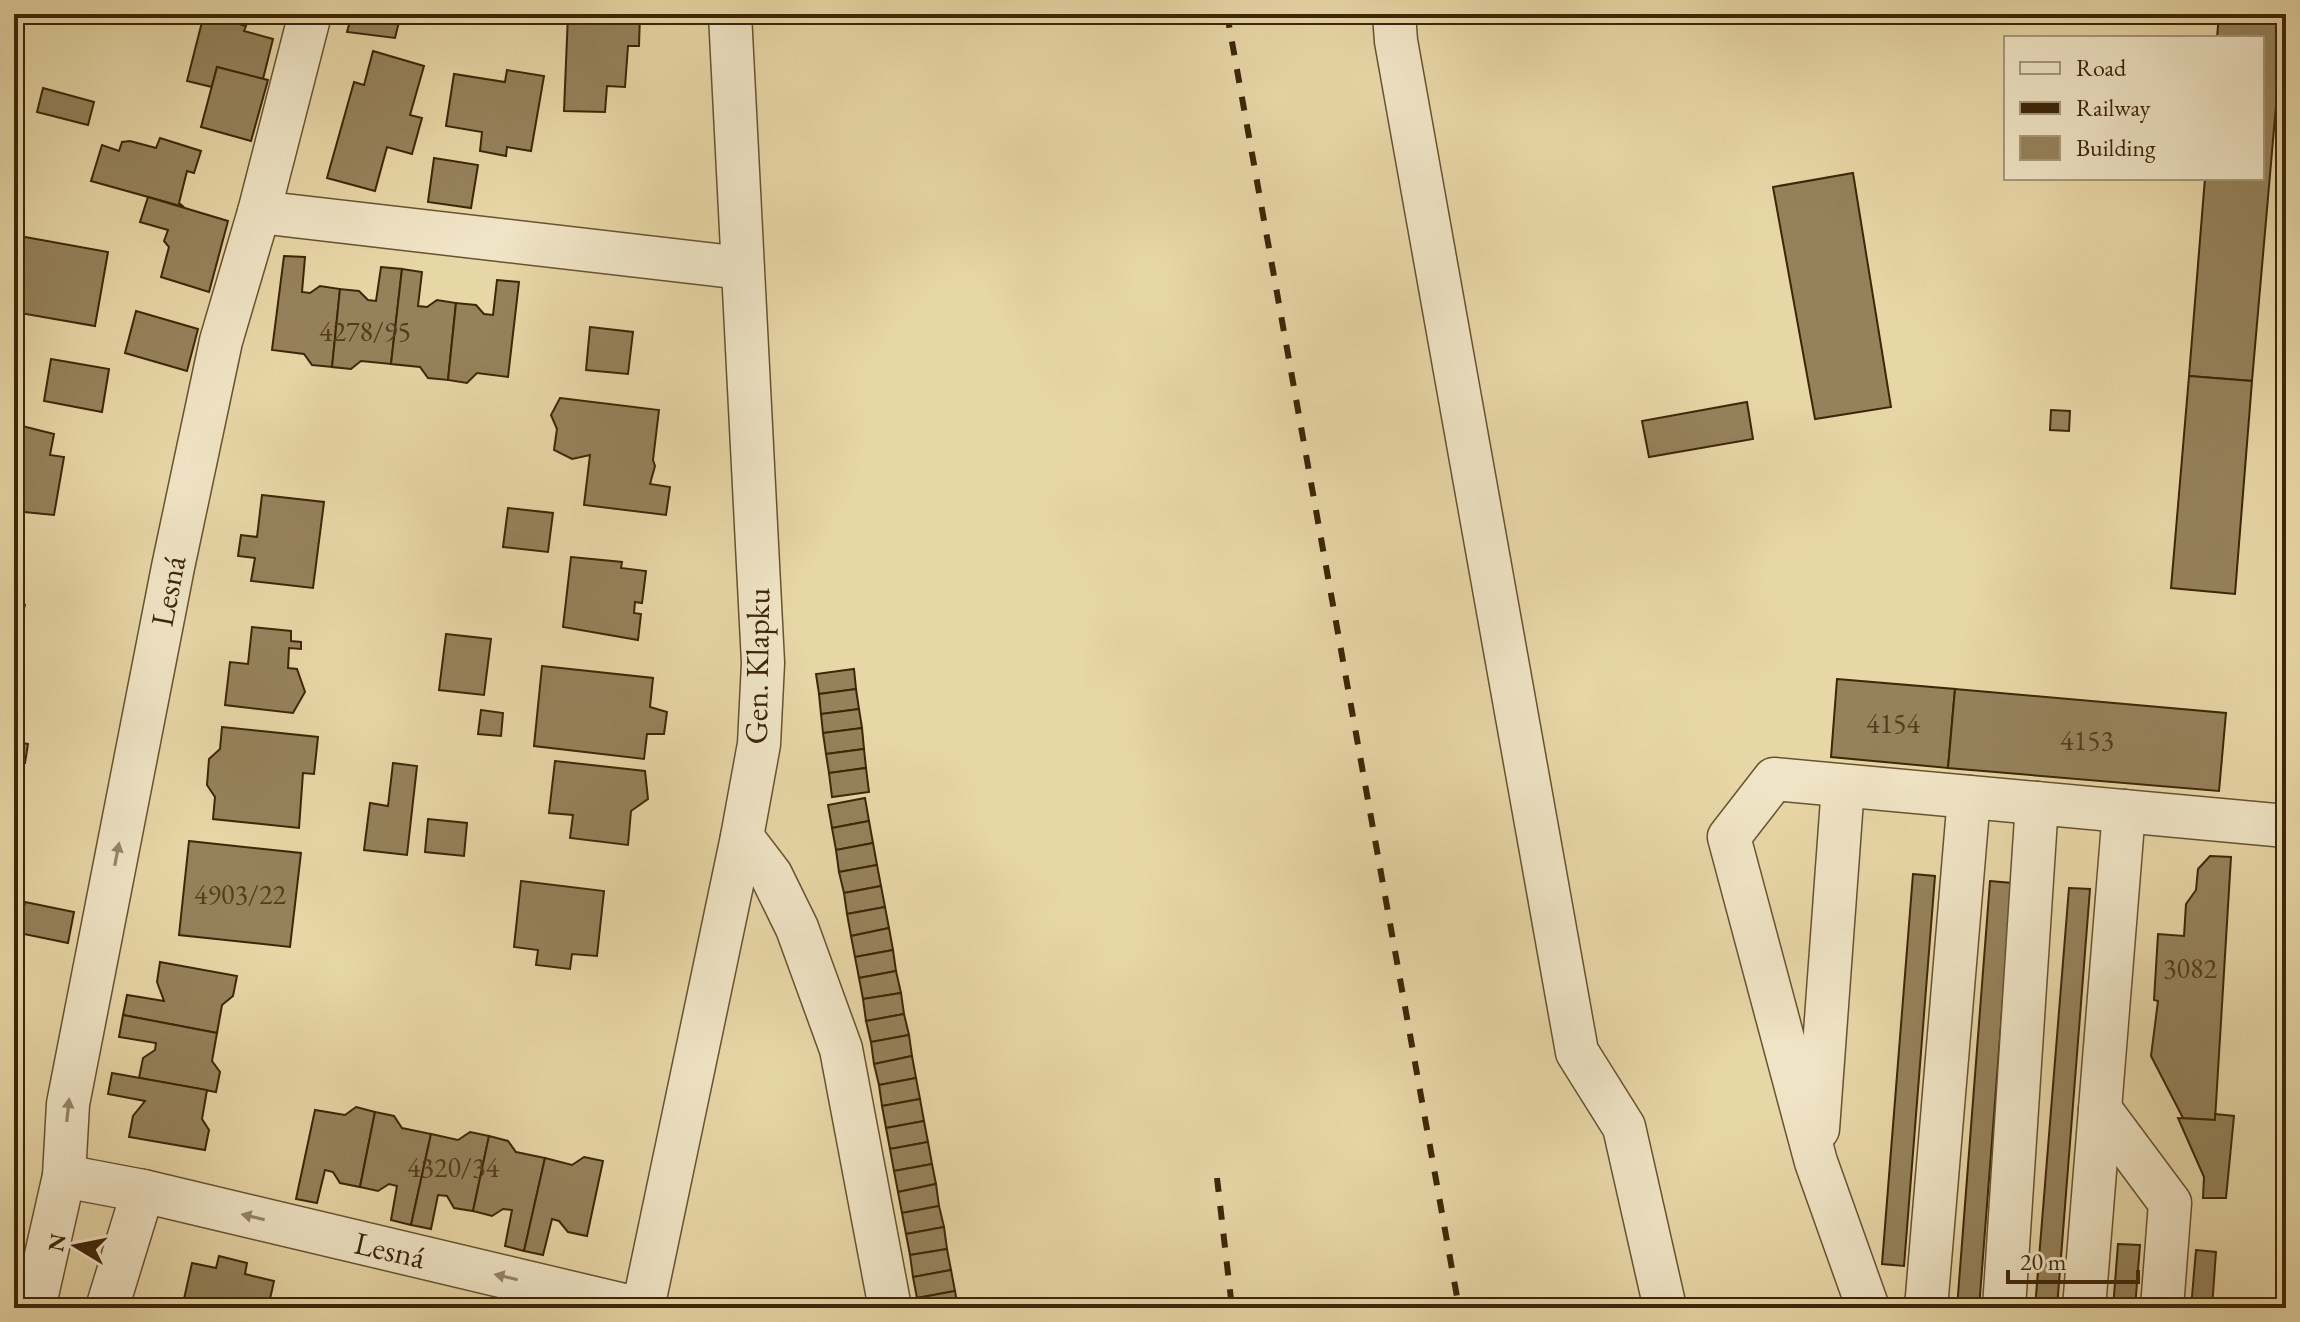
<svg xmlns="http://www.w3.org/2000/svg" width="2300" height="1322" font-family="'EB Garamond',serif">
	<rect width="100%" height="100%" fill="#e7d6a6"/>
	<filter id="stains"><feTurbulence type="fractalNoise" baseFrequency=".0025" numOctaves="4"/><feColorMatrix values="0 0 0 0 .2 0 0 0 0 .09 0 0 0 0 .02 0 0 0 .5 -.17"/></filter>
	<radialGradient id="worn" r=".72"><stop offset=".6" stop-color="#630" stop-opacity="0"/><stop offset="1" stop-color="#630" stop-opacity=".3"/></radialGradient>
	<g fill="#95825b" stroke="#3d2609" stroke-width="2">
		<path d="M204,14l42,12 -2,5 29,8 -10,40 -46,-12 -5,20 -25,-6z"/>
		<path d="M352,14h49l-6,24 -48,-6z"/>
		<path d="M568,14h72l-1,32h-11l-3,41 -18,-1 -2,26 -41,-1z"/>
		<path d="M2219,14h65l-32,367 -63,-5 16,-198h57v-140h-45z"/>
		<path d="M373,51l51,15 -14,49 12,3 -10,36 -25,-7 -12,44 -48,-13 27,-96 10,3z"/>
		<path d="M217,67l51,13 -17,61 -50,-14z"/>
		<path d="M507,70l37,6 -13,75 -24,-4 -1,9 -26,-5 2,-19 -36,-6 8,-52 51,8z"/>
		<path d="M43,88l51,14 -6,23 -51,-13z"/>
		<path d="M160,138l41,13 -7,22 -7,-2 -8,32 5,4 -93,-26 11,-36 17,6 3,-9 8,-1 26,7z"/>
		<path d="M434,158l44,7 -7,43 -43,-6z"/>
		<path d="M1853,173l38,234 -76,12 -42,-232z"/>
		<path d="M148,197l80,24 -19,71 -48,-15 8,-30 -5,-6 4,-11 -28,-8z"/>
		<path d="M14,235l94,17 -13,74 -81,-14z"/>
		<path d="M284,256l21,1 -3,35 8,1 10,-7 20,3 -8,78 -20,-2 -8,-11 -32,-4z"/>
		<path d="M381,267l21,2 -11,95 -30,-3 -10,8 -19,-2 8,-78 19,2 9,9 8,1z"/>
		<path d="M402,269l20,3 -4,34 9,1 10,-7 19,3 -8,77 -20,-2 -8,-11 -29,-3z"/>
		<path d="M497,280l22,2 -11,95 -31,-4 -10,10 -19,-3 8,-77 20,2 8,9 9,1z"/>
		<path d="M136,311l62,18 -11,42 -62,-18z"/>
		<path d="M590,327l43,5 -5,42 -42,-4z"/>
		<path d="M51,359l58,10 -7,43 -58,-11z"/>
		<path d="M2189,376l63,5 -17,213 -64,-6z"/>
		<path d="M560,398l99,12 -6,50 2,6 -5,18 20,3 -4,28 -82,-10 6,-50 -18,4 -18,-9 3,-21 -6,-14z"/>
		<path d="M1747,402l6,37 -104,18 -7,-36z"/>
		<path d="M2051,410l19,1 -1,20 -19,-1z"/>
		<path d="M14,424l40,10 -4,21 14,2 -10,58 -40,-4z"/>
		<path d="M262,495l62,7 -11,86 -62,-7 4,-23 -17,-2 3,-21 16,2z"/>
		<path d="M508,508l45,5 -5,39 -45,-5z"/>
		<path d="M571,557l51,5 -1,6 25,3 -4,32 -7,-1 -1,11 7,1 -3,26 -75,-13z"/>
		<path d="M14,596l5,1 6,8 -11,34z"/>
		<path d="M252,627l39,4v10l10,1v7l-12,-1 -1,20 9,1 8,23 -12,21 -68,-8 5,-43 18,2z"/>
		<path d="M446,634l45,5 -7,56 -45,-5z"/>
		<path d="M542,666l111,12 -3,29 17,5 -3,22h-17l-3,25 -110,-13z"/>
		<path d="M854,669l2,20 -37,5 -3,-20z"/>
		<path d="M1837,679l118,10 -7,79 -117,-11z"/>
		<path d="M856,689l3,20 -38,5 -2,-20z"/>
		<path d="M1955,689l271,24 -7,78 -271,-23z"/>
		<path d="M859,709l3,19 -39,5 -2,-19z"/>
		<path d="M481,710l22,3 -2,23 -23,-2z"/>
		<path d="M222,727l96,10 -4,37 -11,-1 -4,55 -86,-9 2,-22 -8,-12 2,-26 11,-10z"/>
		<path d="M862,728l2,21 -38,5 -3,-21z"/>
		<path d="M14,741l14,3 -3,19 -11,-2z"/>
		<path d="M864,749l2,19 -37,5 -3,-19z"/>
		<path d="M555,761l90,10 3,28 -17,12 -3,34 -58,-7 3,-23 -24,-2z"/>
		<path d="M393,763l24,3 -10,89 -43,-5 6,-47 18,3z"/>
		<path d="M866,768l3,24 -37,5 -3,-24z"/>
		<path d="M865,798l4,23 -37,7 -4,-23z"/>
		<path d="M428,819l39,4 -3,33 -39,-4z"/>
		<path d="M869,821l4,22 -37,7 -4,-22z"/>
		<path d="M189,841l112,12 -11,94 -111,-12z"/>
		<path d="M873,843l4,22 -38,7 -3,-22z"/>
		<path d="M2210,856l21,1 -16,263 -32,-2 -32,-62 7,-55 -4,-1 4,-66 26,2 2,-32 10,-14 2,-21z"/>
		<path d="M877,865l4,21 -37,7 -5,-21z"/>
		<path d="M1913,874l22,2 -31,390 -22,-2z"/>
		<path d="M521,881l83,10 -7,65 -25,-2 -2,15 -34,-4 2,-15 -24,-3z"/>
		<path d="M1990,881l22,2 -33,425h-22z"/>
		<path d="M881,886l4,21 -38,7 -3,-21z"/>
		<path d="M2069,888l21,1 -33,419h-22z"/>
		<path d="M25,902l49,10 -6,31 -49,-10z"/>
		<path d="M885,907l4,21 -38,8 -4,-22z"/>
		<path d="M889,928l4,22 -38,7 -4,-21z"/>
		<path d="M893,950l3,21 -37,7 -4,-21z"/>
		<path d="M160,962l77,14 -4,20 -11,9 -5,28 -94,-18 4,-20 37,6 -7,-19z"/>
		<path d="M896,971l5,22 -38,6 -4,-21z"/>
		<path d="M901,993l3,21 -38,7 -3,-22z"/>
		<path d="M904,1014l5,21 -38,7 -5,-21z"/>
		<path d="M123,1015l94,18 -5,28 8,11 -4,20 -77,-14 4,-20 12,-8 1,-7 -37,-6z"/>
		<path d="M909,1035l3,21 -38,8 -3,-22z"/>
		<path d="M912,1056l4,22 -37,7 -5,-21z"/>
		<path d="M112,1073l95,17 -5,29 7,11 -4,20 -76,-13 4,-21 12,-15 -37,-7z"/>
		<path d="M916,1078l4,21 -38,7 -3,-21z"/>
		<path d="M920,1099l4,22 -38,7 -4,-22z"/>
		<path d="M356,1107l19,5 -15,75 -20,-4 -7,-11 -8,-2 -8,33 -21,-4 19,-89 30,5z"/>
		<path d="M375,1112l19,4 8,12 29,6 -20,91 -20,-5 6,-34 -8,-2 -11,7 -18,-4z"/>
		<path d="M2215,1114l19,2 -8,82h-23l1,-21 -26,-59 37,2z"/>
		<path d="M924,1121l4,21 -38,7 -4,-21z"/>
		<path d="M470,1132l19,4 -16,75 -19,-3 -7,-12 -9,-1 -7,34 -20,-4 20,-91 27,6z"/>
		<path d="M489,1136l19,5 8,11 29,6 -21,93 -19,-5 7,-36 -9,-1 -11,7 -19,-5z"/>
		<path d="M928,1142l4,22 -38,7 -4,-22z"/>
		<path d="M584,1157l19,4 -16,75 -19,-4 -9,-11 -7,-2 -9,36 -19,-4 21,-93 27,7z"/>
		<path d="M932,1164l4,20 -38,8 -4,-21z"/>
		<path d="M936,1184l3,22 -37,7 -4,-21z"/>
		<path d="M939,1206l5,21 -38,7 -4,-21z"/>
		<path d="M944,1227l3,22 -37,6 -4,-21z"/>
		<path d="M2118,1244l22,1 -5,63h-22z"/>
		<path d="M947,1249l4,21 -38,7 -3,-22z"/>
		<path d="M2196,1250l20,2 -4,56h-21z"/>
		<path d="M219,1256l28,7 -2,11 29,7 -6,27h-86l10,-45 24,5z"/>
		<path d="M951,1270l4,21 -38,7 -4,-21z"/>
		<path d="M955,1291l3,17h-39l-2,-10z"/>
	</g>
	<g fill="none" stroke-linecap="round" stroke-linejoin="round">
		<g stroke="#685230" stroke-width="45">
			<g id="minor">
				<path d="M310,14l-51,198 -38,129 -48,226 -105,537 -4,72 79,15 493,117"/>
				<path d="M1394,14l2,27 181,1011 47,75 41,181"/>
				<path d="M259,212l483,56"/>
				<path d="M742,837l29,38 26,53 44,121 49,259"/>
				<path d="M2100,1109l70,94 -8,105"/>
				<path d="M1818,1129l25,-343"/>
				<path d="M34,1308l30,-132"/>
				<path d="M107,1308l36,-117"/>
				<path d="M643,1308l99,-471 17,-93 4,-81 -33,-649"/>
				<path d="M1868,1308l-52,-146 -87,-325 45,-58 512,47"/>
				<path d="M1926,1308l43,-511"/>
				<path d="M2004,1308l33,-505"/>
				<path d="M2084,1308l40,-497"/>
			</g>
		</g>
		<use href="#minor" stroke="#efe4c5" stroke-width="42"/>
		<g stroke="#3d2609" stroke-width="6" stroke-dasharray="14 14" stroke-linecap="butt">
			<path d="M1227,14l232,1294"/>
			<path d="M1217,1178l15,130"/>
		</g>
	</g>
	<defs><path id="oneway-solid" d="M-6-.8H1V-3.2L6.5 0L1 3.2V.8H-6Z" transform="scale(2)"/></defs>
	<g fill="#968567">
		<use href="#oneway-solid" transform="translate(117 854) rotate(-79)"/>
		<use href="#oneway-solid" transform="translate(68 1110) rotate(-84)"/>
		<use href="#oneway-solid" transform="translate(253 1217) rotate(-167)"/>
		<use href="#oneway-solid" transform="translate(506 1277) rotate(-167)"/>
	</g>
	<g text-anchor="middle" stroke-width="7" stroke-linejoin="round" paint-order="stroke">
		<g font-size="28" fill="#533d1e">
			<text x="365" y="341">4278/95</text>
			<text x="1893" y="733">4154</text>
			<text x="2087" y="750">4153</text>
			<text x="240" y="904">4903/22</text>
			<text x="2190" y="978">3082</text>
			<text x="453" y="1177">4320/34</text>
		</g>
		<g font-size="32" fill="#3d2609" stroke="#efe4c5">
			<text transform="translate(168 591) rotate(-79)" y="11">Lesná</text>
			<text transform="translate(757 666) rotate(-89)" y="11">Gen. Klapku</text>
			<text transform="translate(390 1250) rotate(13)" y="11">Lesná</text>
		</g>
	</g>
	<rect width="2300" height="1322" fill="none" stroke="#e7d6a6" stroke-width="48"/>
	<rect x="16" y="16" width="2268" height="1290" fill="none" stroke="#3d2609" stroke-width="4"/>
	<rect x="24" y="24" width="2252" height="1274" fill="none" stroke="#3d2609" stroke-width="2"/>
	<rect x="2004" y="36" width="260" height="144" fill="#efe4c5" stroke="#a8987a" stroke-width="2"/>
	<rect x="2020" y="62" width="40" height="12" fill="#efe4c5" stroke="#a8987a" stroke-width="2"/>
	<text x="2076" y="76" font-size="24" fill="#3d2609">Road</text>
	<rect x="2020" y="102" width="40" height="12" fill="#3d2609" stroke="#a8987a" stroke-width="2"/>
	<text x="2076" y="116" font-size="24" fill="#3d2609">Railway</text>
	<rect x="2020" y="136" width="40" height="24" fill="#95825b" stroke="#a8987a" stroke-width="2"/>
	<text x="2076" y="156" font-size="24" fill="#3d2609">Building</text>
	<g transform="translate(76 1246) rotate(280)" stroke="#efe4c5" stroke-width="6" paint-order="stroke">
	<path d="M0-6L14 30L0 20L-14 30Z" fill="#3d2609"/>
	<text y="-12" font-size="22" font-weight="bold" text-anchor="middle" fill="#3d2609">N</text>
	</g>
	<path d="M2008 1270v12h130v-12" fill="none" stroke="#3d2609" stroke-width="4"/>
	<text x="2020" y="1270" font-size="24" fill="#3d2609" stroke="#efe4c5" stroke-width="6" paint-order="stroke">20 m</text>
	<rect width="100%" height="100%" filter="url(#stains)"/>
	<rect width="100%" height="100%" fill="url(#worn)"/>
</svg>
